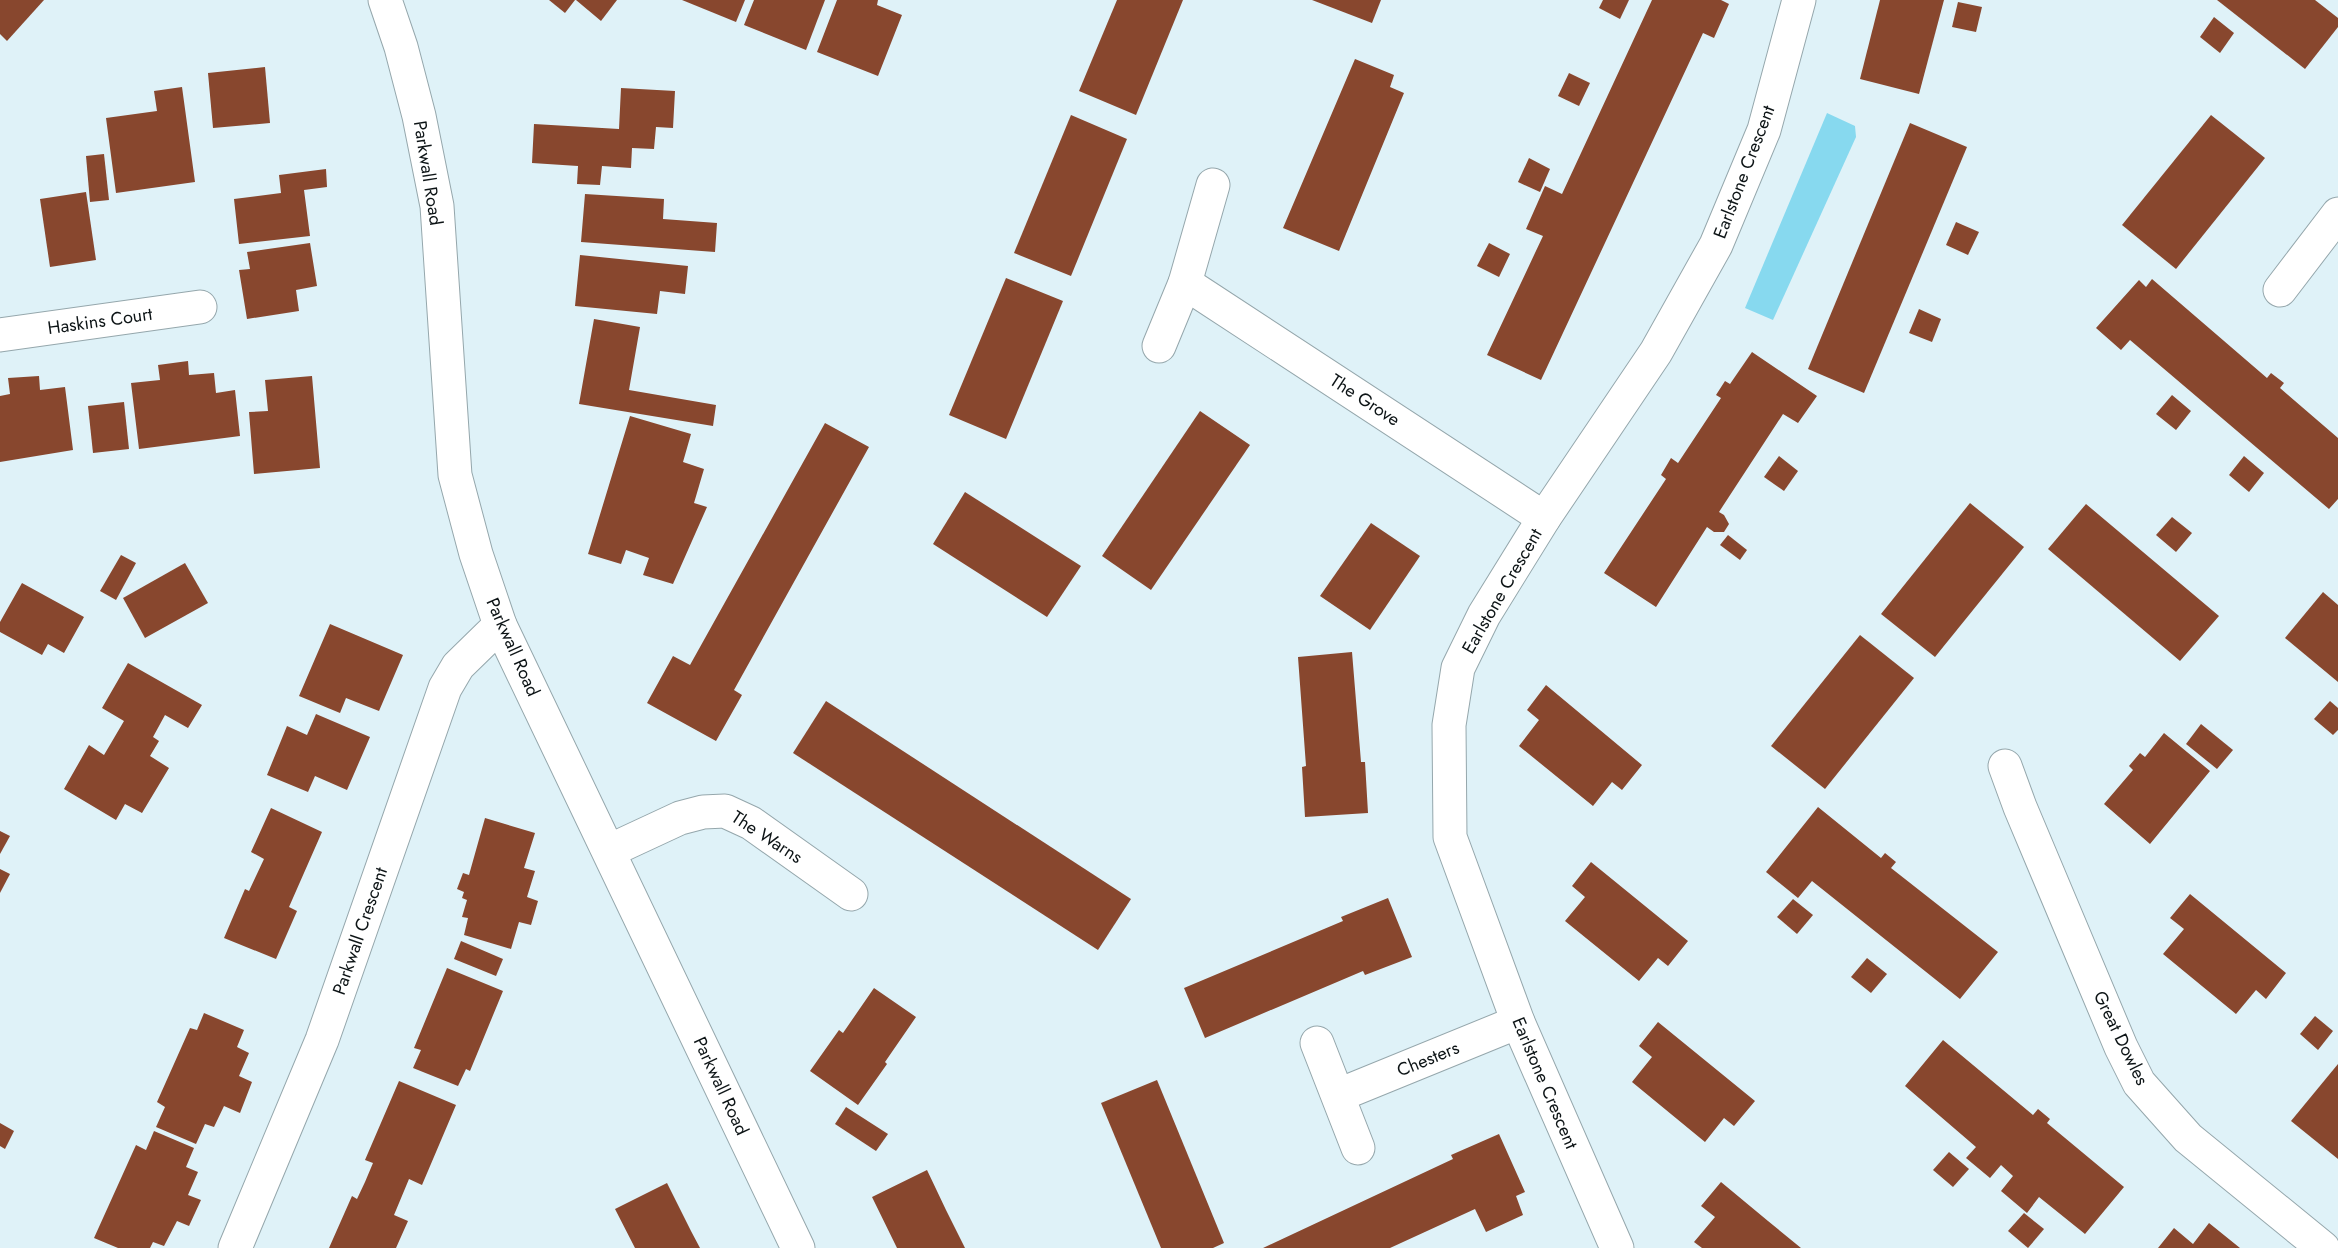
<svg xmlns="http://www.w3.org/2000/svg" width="2338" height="1248" font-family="Jost,sans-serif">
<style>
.green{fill:#87d9ef}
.building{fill:#88472e}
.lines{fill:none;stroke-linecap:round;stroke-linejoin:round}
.minor-casing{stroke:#95a7ac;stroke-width:35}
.minor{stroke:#fff;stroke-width:33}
.labels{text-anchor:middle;stroke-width:6;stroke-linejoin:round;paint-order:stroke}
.street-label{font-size:18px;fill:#0d1416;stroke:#fff}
</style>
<rect width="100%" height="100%" fill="#dff2f8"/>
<path class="green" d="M1827,113l28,13 1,11 -83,183 -28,-12z"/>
<g class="building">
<path d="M0,0h44l-37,41 -7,-7z"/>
<path d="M549,0h26l-10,13z"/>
<path d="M576,0h41l-16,21z"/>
<path d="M682,0h63l-9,22z"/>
<path d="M754,0h71l-19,50 -62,-25z"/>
<path d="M837,0h41l-1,5 25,10 -24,61 -61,-24z"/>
<path d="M1117,0h66l-47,115 -57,-24z"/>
<path d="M1312,0h69l-9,23z"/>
<path d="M1603,0h26l-9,19 -21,-11z"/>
<path d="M1652,0h69l8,4 -15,34 -11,-5 -162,347 -54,-25 56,-119 -17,-7 19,-43 17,8z"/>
<path d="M1880,0h64l-25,94 -59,-15z"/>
<path d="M2217,0h98l23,18v9l-33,42z"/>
<path d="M1958,2l24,5 -6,25 -24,-5z"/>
<path d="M2214,17l20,16 -14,20 -20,-16z"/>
<path d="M1355,59l39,16 -4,12 14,6 -65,158 -56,-23z"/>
<path d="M265,67l5,56 -57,5 -5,-55z"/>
<path d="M1569,73l21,10 -11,23 -21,-10z"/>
<path d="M182,87l13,95 -79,11 -10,-75 51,-7 -3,-20z"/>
<path d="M621,88l54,3 -2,37 -17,-1 -2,22 -22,-1 -1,20 -29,-2 -2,19 -23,-1 1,-18 -46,-3 2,-39 85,5z"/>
<path d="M1071,115l56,24 -56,137 -57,-23z"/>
<path d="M2211,115l54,43 -89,111 -54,-44z"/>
<path d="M1910,123l57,24 -103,246 -56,-24z"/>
<path d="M104,154l5,46 -19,2 -4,-46z"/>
<path d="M1529,158l21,11 -10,23 -22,-10z"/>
<path d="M326,169l1,18 -23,3 6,46 -71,8 -5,-45 47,-6 -2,-18z"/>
<path d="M86,192l10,68 -46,7 -10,-68z"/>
<path d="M585,194l79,5 -1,20 54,4 -2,29 -134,-10z"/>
<path d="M1956,222l23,10 -11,23 -22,-10z"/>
<path d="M310,243l7,43 -21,4 3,21 -52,8 -8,-49 11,-1 -3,-17z"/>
<path d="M1489,243l21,11 -11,23 -22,-11z"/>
<path d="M580,255l108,11 -3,28 -25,-3 -3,23 -82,-8z"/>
<path d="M1006,278l57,23 -57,138 -57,-24z"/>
<path d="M2152,279l115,99 4,-5 13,10 -4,5 58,50v61l-9,10 -199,-169 -9,10 -25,-22 43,-48 7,7z"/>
<path d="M1919,309l22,10 -9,23 -23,-9z"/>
<path d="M594,319l46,8 -11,63 87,15 -3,21 -134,-22z"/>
<path d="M1752,352l65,44 -19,27 -15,-9 -64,98 5,3 5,9 -5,8h-10l-7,-5 -51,80 -52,-34 62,-94 -5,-4 10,-17 7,5 43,-65 -5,-3 9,-14 5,3z"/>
<path d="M188,361l1,14 25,-2 2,20 19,-3 5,46 -101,13 -8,-66 29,-3 -2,-15z"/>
<path d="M39,376l1,14 25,-3 8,63 -73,12v-66l10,-2 -2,-16z"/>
<path d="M312,376l8,92 -66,6 -5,-62 19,-1 -3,-31z"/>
<path d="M2172,395l19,16 -15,19 -20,-16z"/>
<path d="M124,402l5,47 -36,4 -5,-47z"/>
<path d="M1200,411l50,34 -99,145 -49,-34z"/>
<path d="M630,416l61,18 -8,28 21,7 -10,34 13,4 -34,77 -30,-9 6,-17 -23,-8 -5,14 -33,-10z"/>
<path d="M825,423l44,24 -135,243 8,5 -26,46 -69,-38 26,-47 17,9z"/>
<path d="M1779,456l19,15 -14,20 -20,-14z"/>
<path d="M2244,456l20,17 -15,19 -20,-17z"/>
<path d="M965,492l116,74 -34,51 -114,-73z"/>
<path d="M1970,503l54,44 -89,110 -54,-43z"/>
<path d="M2086,504l133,112 -39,45 -132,-112z"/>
<path d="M2172,517l20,16 -16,19 -20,-17z"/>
<path d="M1371,523l49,33 -50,74 -50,-34z"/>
<path d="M1728,535l19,15 -7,10 -20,-15z"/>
<path d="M121,555l15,8 -20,37 -16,-9z"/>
<path d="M185,563l23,40 -63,35 -22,-40z"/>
<path d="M22,583l62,34 -20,36 -16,-9 -6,11 -42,-23v-10z"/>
<path d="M2323,592l15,13v77l-53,-44z"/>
<path d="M330,624l73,31 -24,56 -33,-13 -6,15 -41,-17z"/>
<path d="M1860,635l54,43 -89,111 -54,-43z"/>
<path d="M1352,652l9,110h4l3,51 -63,4 -3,-50 4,-1 -8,-109z"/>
<path d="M128,663l74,42 -14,23 -23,-13 -12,22 6,4 -9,15 19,12 -27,45 -17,-9 -9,16 -52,-31 25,-44 15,10 20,-34 -22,-13z"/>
<path d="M1546,685l96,80 -20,25 -10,-8 -19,24 -74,-60 20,-26 -12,-10z"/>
<path d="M826,701l305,198 -33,51 -305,-197z"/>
<path d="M2330,701l8,7v22l-5,5 -19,-16z"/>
<path d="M316,714l54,23 -23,53 -32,-14 -7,16 -41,-17 20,-49 20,9z"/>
<path d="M2201,724l32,26 -16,19 -31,-25z"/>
<path d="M2164,733l46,38 -60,73 -46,-40 29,-34 -4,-4 11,-13 5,4z"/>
<path d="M1818,807l63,51 4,-5 11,9 -5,6 107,84 -38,47 -148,-118 -14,17 -32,-26z"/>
<path d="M271,808l51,24 -33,75 8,4 -21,48 -52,-21 21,-49 4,2 15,-32 -13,-7z"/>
<path d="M485,818l50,15 -11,35 11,3 -8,26 11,4 -7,24 -12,-3 -8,27 -47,-14 4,-17 -6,-1 5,-17 -5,-2 2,-6 -7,-3 6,-16 6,2z"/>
<path d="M0,831l10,5 -10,18z"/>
<path d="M1591,862l97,79 -20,25 -10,-8 -19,23 -74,-60 20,-24 -13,-11z"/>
<path d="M0,869l10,5 -10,19z"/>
<path d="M2190,894l96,79 -20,26 -10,-9 -20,24 -73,-60 21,-25 -14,-11z"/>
<path d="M1388,898l24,59 -47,18 -2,-4 -158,67 -21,-50 159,-67 -2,-4z"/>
<path d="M1793,899l20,16 -16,19 -20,-17z"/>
<path d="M461,941l42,18 -7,17 -42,-17z"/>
<path d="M1867,958l20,16 -16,19 -20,-16z"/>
<path d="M447,968l56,23 -33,80 -4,-2 -8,17 -45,-18 8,-18 -7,-2z"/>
<path d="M874,988l42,29 -31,45 2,2 -29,41 -48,-34 29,-41 4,3z"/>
<path d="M204,1013l40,17 -7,17 12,6 -10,23 13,6 -12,31 -16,-7 -10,21 -9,-3 -9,20 -40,-17 9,-20 -8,-5 33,-74 7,2z"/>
<path d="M2315,1016l18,15 -15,19 -18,-16z"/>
<path d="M1658,1022l97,79 -21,25 -10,-8 -19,24 -73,-60 20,-25 -13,-11z"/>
<path d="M1943,1040l90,75 5,-6 12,10 -3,4 77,64 -39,47 -46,-37 -12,16 -26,-22 12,-15 -12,-11 -11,13 -24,-20 10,-11 -71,-61z"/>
<path d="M2338,1064v95l-47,-38z"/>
<path d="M1157,1080l67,163 -11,5h-52l-60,-145z"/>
<path d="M399,1081l57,24 -34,80 -13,-6 -15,36 14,6 -12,27h-67l23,-52 5,3 8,-17 8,-19 -8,-3z"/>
<path d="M846,1107l42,27 -12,17 -41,-27z"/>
<path d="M0,1123l14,8 -9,18 -5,-3z"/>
<path d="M154,1131l40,17 -8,19 12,5 -10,23 13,5 -12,26 -12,-5 -13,25 -11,-4 -3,6h-32l-24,-10 42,-93 10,5z"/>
<path d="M1499,1134l26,58 -9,4 7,19 -37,17 -11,-23 -85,39h-127l190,-89 -2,-4z"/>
<path d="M1949,1152l20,17 -16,18 -20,-17z"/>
<path d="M927,1170l19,40 19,38h-68l-25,-51z"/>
<path d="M1721,1182l47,39 33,27h-99l-8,-6 21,-25 -14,-11z"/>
<path d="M667,1183l24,48 9,17h-65l-20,-39z"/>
<path d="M2024,1213l20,16 -16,19 -20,-17z"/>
<path d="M2209,1223l31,25h-82l16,-20 19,16z"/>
</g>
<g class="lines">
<g class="minor-casing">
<g id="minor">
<path d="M385,0l16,47 18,69 18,90 18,269 21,79 24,71 298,623"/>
<path d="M1185,283l359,235"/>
<path d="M2280,290l58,-76"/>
<path d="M0,335l200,-28"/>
<path d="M1159,346l26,-63 28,-98"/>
<path d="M2005,766l15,41 101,240 18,36 49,55 135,110"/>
<path d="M609,851l71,-33 23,-6 22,-1 26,12 100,71"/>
<path d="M1317,1043l41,105"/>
<path d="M1339,1095l179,-73"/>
<path d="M235,1248l87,-208 123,-352 13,-22 42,-41"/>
<path d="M1617,1248l-99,-226 -68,-185 -1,-112 9,-57 26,-53 60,-97 112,-166 60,-107 48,-115 35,-130"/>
</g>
</g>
<use href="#minor" class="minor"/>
</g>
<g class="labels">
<g class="street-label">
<text transform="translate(1744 172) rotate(-69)" y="6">Earlstone Crescent</text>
<text transform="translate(428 173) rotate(81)" y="6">Parkwall Road</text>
<text transform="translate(100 321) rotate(-8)" y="6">Haskins Court</text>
<text transform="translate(1365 400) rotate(33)" y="6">The Grove</text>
<text transform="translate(1502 591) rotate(-60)" y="6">Earlstone Crescent</text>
<text transform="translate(513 647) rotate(66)" y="6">Parkwall Road</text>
<text transform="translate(767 837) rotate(33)" y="6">The Warns</text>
<text transform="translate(360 931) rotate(-71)" y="6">Parkwall Crescent</text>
<text transform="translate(2121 1038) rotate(64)" y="6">Great Dowles</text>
<text transform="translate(1428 1059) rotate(-22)" y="6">Chesters</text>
<text transform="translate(1545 1083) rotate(67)" y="6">Earlstone Crescent</text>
<text transform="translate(721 1086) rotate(65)" y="6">Parkwall Road</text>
</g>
</g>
</svg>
